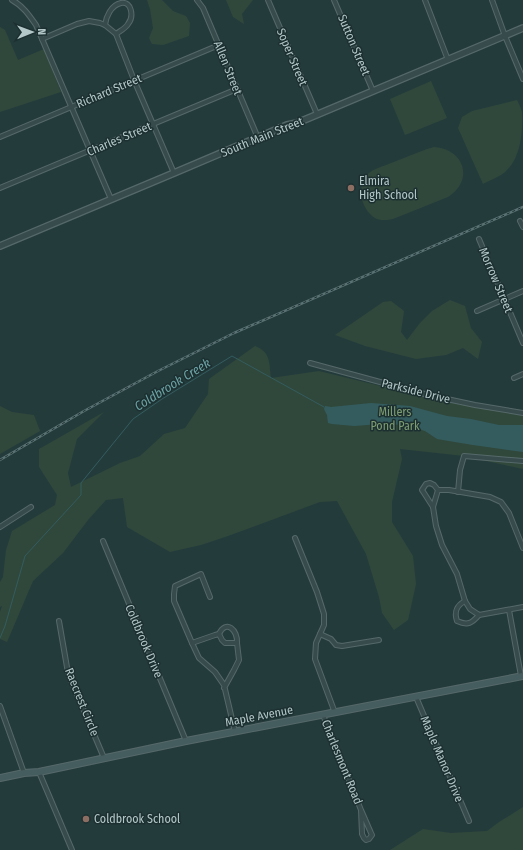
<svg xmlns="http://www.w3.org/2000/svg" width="523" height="850" font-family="'Fira Sans Condensed',sans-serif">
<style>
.green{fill:#30483b}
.water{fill:#345c5f}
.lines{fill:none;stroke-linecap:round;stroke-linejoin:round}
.stream{stroke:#345c5f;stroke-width:1}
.minor-casing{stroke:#56696a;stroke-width:6}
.tertiary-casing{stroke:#56696a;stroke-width:8}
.secondary-casing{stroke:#56696a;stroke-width:8}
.minor{stroke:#384b4c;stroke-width:4}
.tertiary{stroke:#384b4c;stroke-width:5.5}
.secondary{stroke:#465d5f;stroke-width:6}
.rail-casing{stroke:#5a7273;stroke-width:2.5}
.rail{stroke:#1d3031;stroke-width:1;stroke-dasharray:3;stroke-linecap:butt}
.education-dot{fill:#8d6e63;stroke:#1d3031;stroke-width:1.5}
.labels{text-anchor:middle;stroke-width:3;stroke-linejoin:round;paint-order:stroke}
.street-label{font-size:12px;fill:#b3c6c8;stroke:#1d3031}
.poi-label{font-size:12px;fill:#b3c6c8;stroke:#1d3031;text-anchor:start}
.park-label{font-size:12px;fill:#7f9d72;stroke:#1d3031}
.water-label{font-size:13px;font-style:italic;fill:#6da3a6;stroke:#1d3031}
</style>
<rect width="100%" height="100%" fill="#243b3c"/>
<g class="green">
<path d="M147,0h15l11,11 13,5 4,7 -1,13 -26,9 -11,-1 -3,-6 4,-10 -3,-19z"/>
<path d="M226,0h27l-11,14 2,10 -11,-7z"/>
<path d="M0,27l5,3 13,30 26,-11 17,43 -61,20z"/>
<path d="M431,81l16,37 -42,17 -15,-36z"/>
<path d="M517,100c2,4 4,8 5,12 1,19 -1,44 -15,58 -5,6 -17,10 -24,14l-25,-56 4,-11 10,-6z"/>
<path d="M434,147c31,2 40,34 14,50l-55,22c-5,1 -13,2 -18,-1 -15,-10 -19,-33 -6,-45 5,-4 12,-6 17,-8 14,-5 27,-11 41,-16z"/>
<path d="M450,300l15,6 6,22 11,14 -4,17 -15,-11 -17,7 -30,4 -51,-13 -30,-11 48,-33 8,-1 13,10 -3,21 6,8 13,-17 12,-12z"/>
<path d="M255,346c16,6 14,17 16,32l48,-7 74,18 80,18 50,8v54l-59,-13 -64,-7 2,10 -10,43v20l21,34 3,28 -8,36 -14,10 -12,-17 -3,-16 -13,-43 -29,-53 -17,1 -92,34 -27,9 -31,7 -43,-25 -4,-29 -17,2 -18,20 -25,33 -30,28 -26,61 -7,-3v-27l2,-6 -2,1v-25l3,-5 3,-27 6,-19 43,-26 2,-10 -18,-28v-18l65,-37 -27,27 -9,34 3,14 49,-24 20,-7 24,-22 21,-6 23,-34 1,-15z"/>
<path d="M0,406l12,6 22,3 6,16 -40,23z"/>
<path d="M523,807v43h-133l33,-21 28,4 36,-2 12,-9z"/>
</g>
<path class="water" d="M371,403l39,3 37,10 24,3 28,6h24v27l-50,-7 -36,-6 -12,-8 -18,-6 -27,-1 -26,2 -22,-2 -4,-1 -1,-8 -3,-6 1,-3 6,1z"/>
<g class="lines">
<path class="stream" d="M0,638l5,-12 20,-70 56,-61v-12l52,-64 29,-20 70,-43 92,51"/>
<g class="minor-casing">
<g id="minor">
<path d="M12,0c11,6 17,15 24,25l75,174"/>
<path d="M197,0l6,8 55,130"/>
<path d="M268,0l49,114"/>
<path d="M334,0l39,91"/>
<path d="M425,0l23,60"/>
<path d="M492,0l13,36 18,43"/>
<path d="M105,25c1,-8 6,-20 16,-22 11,-2 13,14 7,21 -2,4 -8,7 -12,10"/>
<path d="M42,39l35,-15 12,-3 11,2 5,2 11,9 18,46 40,93"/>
<path d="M0,137l219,-92"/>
<path d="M0,188l237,-99"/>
<path d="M520,221l3,6"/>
<path d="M479,239l44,104"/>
<path d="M477,311l46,-20"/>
<path d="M310,363l118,32 47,10 48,8"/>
<path d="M514,378l9,-4"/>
<path d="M458,492l2,-22 4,-14 59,5"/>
<path d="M433,507l-9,-14 -2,-3 4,-6 4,-1 4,2 4,5"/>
<path d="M0,527l31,-20"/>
<path d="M295,538l22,54 7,22v11l-8,18 -1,16 20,54"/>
<path d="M103,541l83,200"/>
<path d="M523,548l-14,-35 -8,-11 -11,-5 -41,-7h-11l-5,17 3,19 6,19 15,29 8,27 5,8 9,6 44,-8"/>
<path d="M465,601c-9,5 -11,11 -8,20 11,5 15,2 22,-6"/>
<path d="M509,610l12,66"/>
<path d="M59,621l9,52 36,85"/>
<path d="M219,634c7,-15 19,-4 18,9"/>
<path d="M320,634l11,5 5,6 6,1 37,-6"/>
<path d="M192,643l-18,-42v-7l1,-8 26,-12 9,23"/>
<path d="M224,688l10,-18 5,-10 -2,-17h-12l-3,-3 -3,-6 -4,1 -23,8 7,15 16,14 9,13 11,47"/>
<path d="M416,697l53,124"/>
<path d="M0,706l24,67"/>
<path d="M323,715l38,95 1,24 2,4 2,2 3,-1 3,-4 -1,-2 -10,-23"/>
<path d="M39,772l33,78"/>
</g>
</g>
<g class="tertiary-casing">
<path id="tertiary" d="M0,246l174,-73 113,-48 10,-2 226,-95"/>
</g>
<g class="secondary-casing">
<path id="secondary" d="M0,778l24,-5 15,-1 147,-31 337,-65"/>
</g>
<use href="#minor" class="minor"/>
<use href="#tertiary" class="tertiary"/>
<use href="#secondary" class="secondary"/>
<g class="rail-casing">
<path id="rail" d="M0,460l84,-49 74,-40 76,-38 289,-126"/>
</g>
<use href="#rail" class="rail"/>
</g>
<g class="education-dot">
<circle cx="351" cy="188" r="4"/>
<circle cx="86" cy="819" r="4"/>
</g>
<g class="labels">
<g class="street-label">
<text transform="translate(354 45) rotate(67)" y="4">Sutton Street</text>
<text transform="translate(292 57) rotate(67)" y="4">Soper Street</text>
<text transform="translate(228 68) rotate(68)" y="4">Allen Street</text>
<text transform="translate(109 91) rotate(-23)" y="4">Richard Street</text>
<text transform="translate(262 137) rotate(-22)" y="4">South Main Street</text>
<text transform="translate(119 139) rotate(-23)" y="4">Charles Street</text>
<text transform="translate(496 280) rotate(67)" y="4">Morrow Street</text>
<text transform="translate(416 391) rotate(14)" y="4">Parkside Drive</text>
<text transform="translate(144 641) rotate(67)" y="4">Coldbrook Drive</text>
<text transform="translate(82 702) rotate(68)" y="4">Raecrest Circle</text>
<text transform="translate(259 716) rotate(-11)" y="4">Maple Avenue</text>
<text transform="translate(442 759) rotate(67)" y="4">Maple Manor Drive</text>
<text transform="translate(342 762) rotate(68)" y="4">Charlesmont Road</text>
</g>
<g class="poi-label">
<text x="359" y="185">Elmira<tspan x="359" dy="14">High School</tspan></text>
<text x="94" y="823">Coldbrook School</text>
</g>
<g class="park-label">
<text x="395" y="416">Millers<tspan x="395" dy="14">Pond Park</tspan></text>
</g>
<g class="water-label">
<text transform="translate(172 384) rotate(-32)" y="5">Coldbrook Creek</text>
</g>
</g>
<g transform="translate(32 32) rotate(89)" stroke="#1d3031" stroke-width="3" paint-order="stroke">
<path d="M0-3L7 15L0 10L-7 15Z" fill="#b3c6c8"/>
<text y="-6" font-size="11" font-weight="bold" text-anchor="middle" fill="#b3c6c8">N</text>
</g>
</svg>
